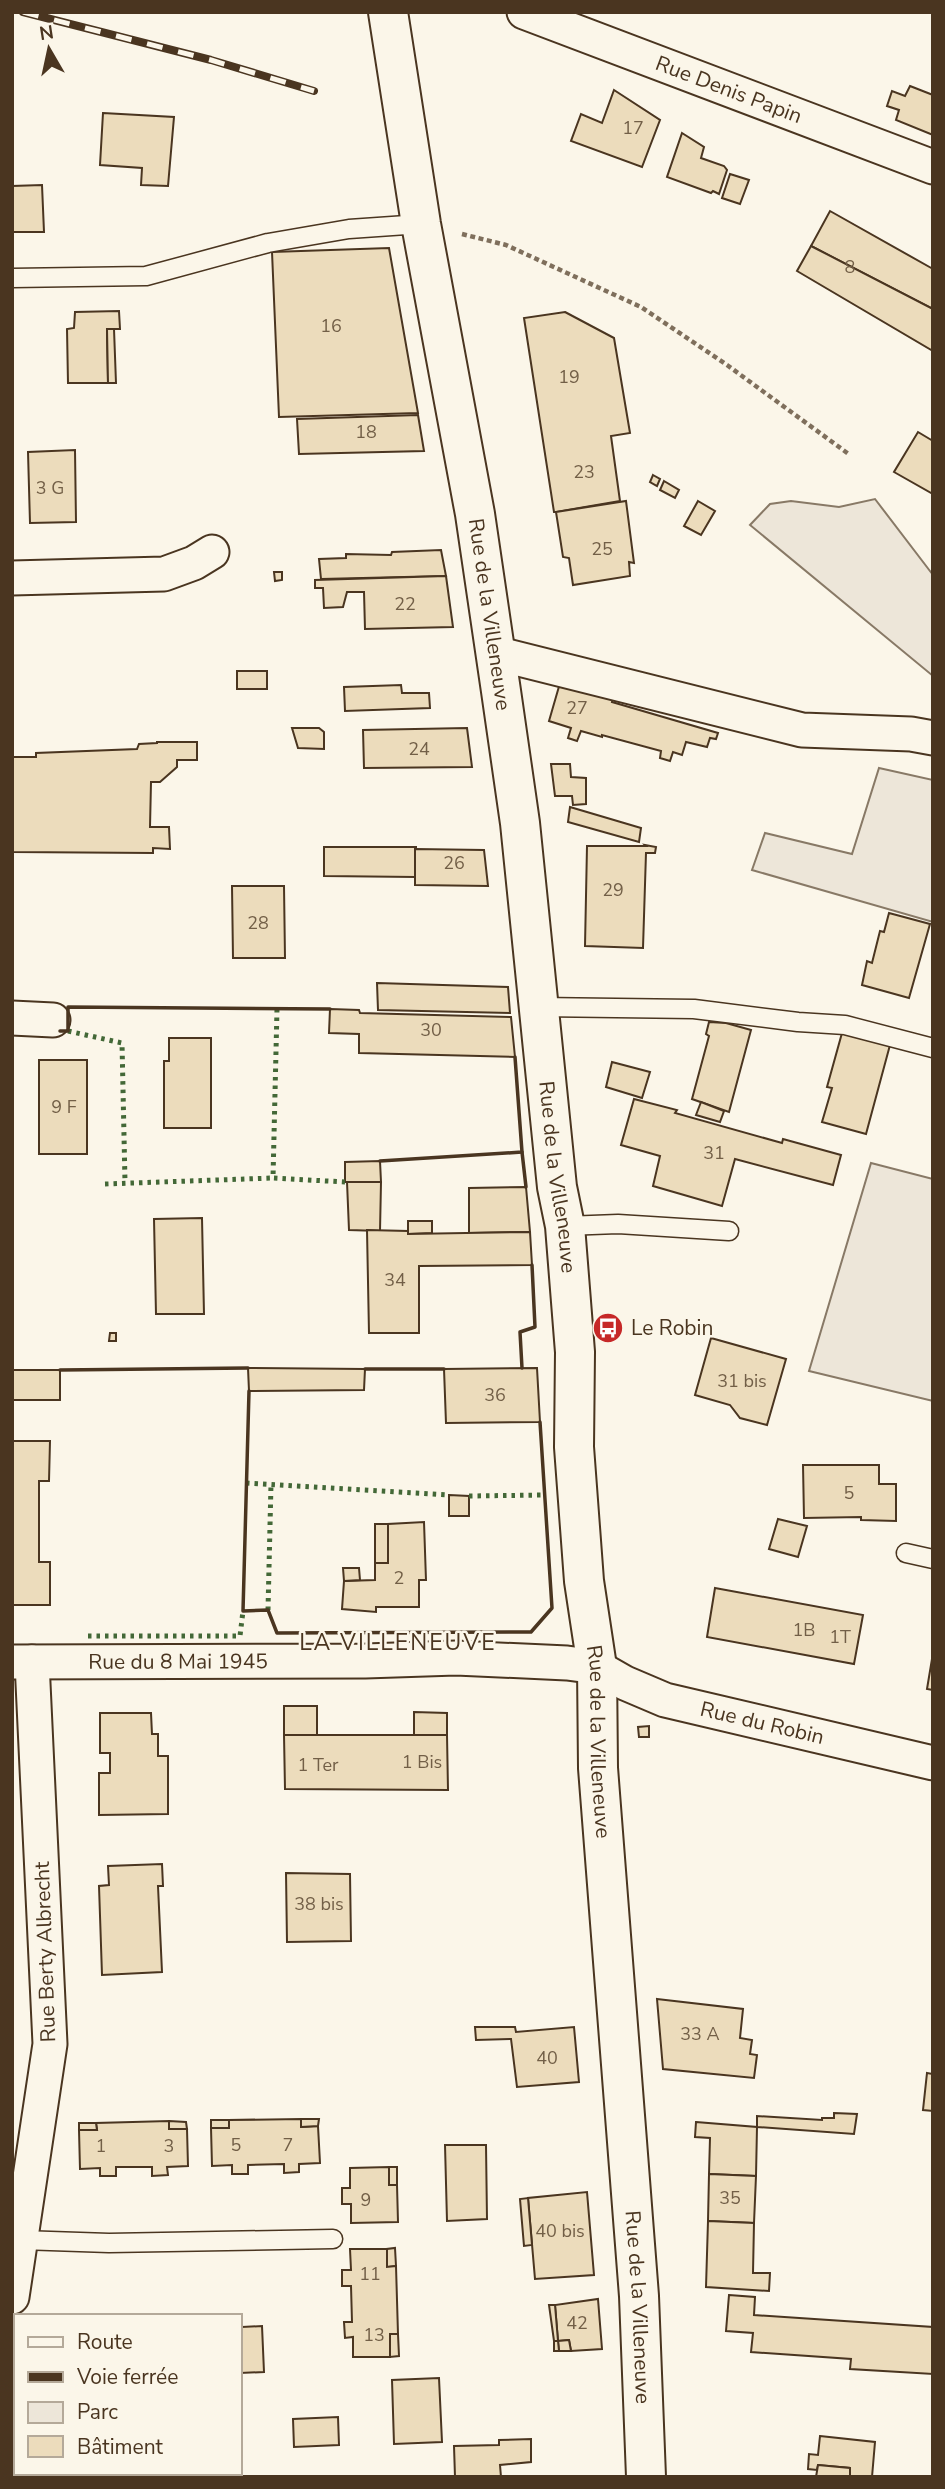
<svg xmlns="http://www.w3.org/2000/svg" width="945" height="2489" font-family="'Nunito Sans',sans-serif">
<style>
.green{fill:#ede6d9;stroke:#887966;stroke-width:2}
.building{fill:#ecdcbc;stroke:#4a3520;stroke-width:2}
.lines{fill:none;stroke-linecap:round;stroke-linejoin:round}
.lane-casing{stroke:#4a3520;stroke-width:21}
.street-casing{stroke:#4a3520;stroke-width:37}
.secondary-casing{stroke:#4a3520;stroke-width:42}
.path{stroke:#7f6f5c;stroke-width:4.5;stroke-dasharray:5 3.5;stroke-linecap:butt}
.lane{stroke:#fbf6e9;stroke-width:18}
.street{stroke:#fbf6e9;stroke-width:33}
.secondary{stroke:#fbf6e9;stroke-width:38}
.rail-casing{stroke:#4a3520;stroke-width:8}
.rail{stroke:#fbf6e9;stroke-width:5;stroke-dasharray:16;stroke-linecap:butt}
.hedge{stroke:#436837;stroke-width:5;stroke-dasharray:3.5 5;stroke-linecap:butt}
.wall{stroke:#4a3520;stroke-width:3.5}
.labels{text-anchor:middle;stroke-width:5;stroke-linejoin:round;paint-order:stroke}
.number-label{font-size:18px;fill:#725f47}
.street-label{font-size:21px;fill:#4a3520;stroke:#fbf6e9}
.poi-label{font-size:21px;fill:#4a3520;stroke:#fbf6e9;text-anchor:start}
.neighbourhood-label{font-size:23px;letter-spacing:2px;fill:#4a3520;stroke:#fbf6e9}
</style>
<rect width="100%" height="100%" fill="#fbf6e9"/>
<g class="green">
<path d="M875,499l58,76v101l-183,-151 20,-21 21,-3 48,6z"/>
<path d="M879,768l54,12v142l-181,-52 13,-37 87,21z"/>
<path d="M871,1163l62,16v222l-124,-30z"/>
</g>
<g class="building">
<path d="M910,86l23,9v40l-37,-15 3,-10 -12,-4 5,-15 13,5z"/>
<path d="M614,90l46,30 -18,47 -71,-26 10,-27 21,9z"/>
<path d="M103,113l71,4 -6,69 -27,-1 1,-17 -42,-3z"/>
<path d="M682,133l22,14 -3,11 23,8 3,4 -8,24 -6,-3 -2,2 -44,-16z"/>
<path d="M730,174l19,6 -9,24 -18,-6z"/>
<path d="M42,185l2,47h-32v-46z"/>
<path d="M830,211l103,58v40l-122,-63z"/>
<path d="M811,246l122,63v42l-136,-80z"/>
<path d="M389,248l29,165 -139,4 -7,-165z"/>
<path d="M119,311l1,18h-13l1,54h-40l-1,-54 7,-1 1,-16z"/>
<path d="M565,312l49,26 16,95 -19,3 9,65 -64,11h-2l-30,-194z"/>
<path d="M107,329h7l2,54h-8z"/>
<path d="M418,415l6,36 -125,3 -2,-35z"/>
<path d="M918,432l15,9v53l-39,-22z"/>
<path d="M75,450l1,72 -46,1 -2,-71z"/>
<path d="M653,475l7,4 -3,7 -7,-4z"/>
<path d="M664,481l15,9 -4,8 -15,-8z"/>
<path d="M626,501l8,62 -5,-1 1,14 -57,9 -4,-27 -6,-1 -7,-45z"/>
<path d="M698,501l17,10 -14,24 -17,-9z"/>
<path d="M441,550l5,26 -125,3 -2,-20 27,-1v-4l45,1 1,-3z"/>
<path d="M274,572h8v8l-7,1z"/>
<path d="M446,576l7,51 -88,2 -1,-37h-17l-4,15 -19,1 -1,-20h-8v-8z"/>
<rect x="237" y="671" width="30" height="18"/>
<path d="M560,683l53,15 -1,4 106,31 -2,6 -6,-1 -3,9 -21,-5 -4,13 -9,-3 -3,9 -10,-3 1,-7 -59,-16v2l-21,-6 -4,10 -9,-3 3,-10 -22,-7z"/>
<path d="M401,685l1,8h27l1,15 -85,3 -1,-24z"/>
<path d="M292,728h27l5,4v17l-26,-1z"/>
<path d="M467,728l5,39 -108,1 -1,-38z"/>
<path d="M157,742h40v18h-20v7l-17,15h-9l-1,45h19l1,22 -17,-1v5l-141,-1v-95h24v-4l101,-4 2,-5 18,-1z"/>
<path d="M551,764h19l1,13 15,1v26l-13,1 -1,-9h-17z"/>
<path d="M570,807l71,21 -2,14 -71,-20z"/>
<path d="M645,845l11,2 -1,6h-9l-3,95 -58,-2 2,-100h59z"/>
<path d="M324,847h92l-1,30 -91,-1z"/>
<path d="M415,849l69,1 4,36 -73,-1z"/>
<path d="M232,886h52l1,72h-52z"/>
<path d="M889,913l41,11 -21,74 -47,-13 5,-24 5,2 8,-32 4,1z"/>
<path d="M377,983l131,4 2,26 -132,-3z"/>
<path d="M330,1009l29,1 1,3 151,4 4,40 -156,-4v-19l-30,-1z"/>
<path d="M709,1022l17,1 25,7 -22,82 -37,-13 17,-63 -3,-2z"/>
<path d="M842,1033l48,12 -24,89 -44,-12 10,-34 -5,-1z"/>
<path d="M169,1038h42v90h-47v-67h5z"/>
<rect x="39" y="1060" width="48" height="94"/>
<path d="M612,1062l38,10 -8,26 -36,-11z"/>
<path d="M634,1099l43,11 -2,3 107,30 1,-4 58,16 -8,30 -98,-26 -13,47 -69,-20 7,-30 -39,-11z"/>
<path d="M701,1102l23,9 -4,11 -24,-7z"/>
<path d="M380,1161l1,21h-36v-20z"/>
<path d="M347,1182h34l-1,49 -31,-1z"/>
<path d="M526,1187l4,45 -61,1v-45z"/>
<path d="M202,1218l2,96h-48l-2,-95z"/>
<path d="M408,1221h24v12l-24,1z"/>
<path d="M367,1230l41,1v3l122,-2 2,33 -113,1v67h-50z"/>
<path d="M110,1333h6v8h-7z"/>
<path d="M711,1338l75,21 -19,66 -27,-7 -10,-13 -35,-10z"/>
<path d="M248,1368l117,1 -1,21 -115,1z"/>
<path d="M537,1368l3,54 -94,1 -2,-54z"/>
<rect x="12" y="1370" width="48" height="30"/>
<path d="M12,1441h38l-1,40h-10v81h11v43h-38z"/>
<path d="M803,1465h76v19h17v37l-35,-1v-3l-57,1z"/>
<path d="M449,1495l20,1v20h-20z"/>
<path d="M778,1519l29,7 -9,31 -29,-8z"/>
<path d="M424,1522l2,58h-7v27h-43v5l-34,-3 2,-28 31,-1v-17h13v-39z"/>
<rect x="375" y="1524" width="13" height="39"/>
<path d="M343,1568h16l1,12 -16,1z"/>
<path d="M715,1588l148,27 -9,49 -147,-27z"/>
<path d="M933,1653v37l-6,-1z"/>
<rect x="284" y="1706" width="33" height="29"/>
<path d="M414,1712l33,1v22h-33z"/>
<path d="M100,1713h51l1,21h6v22h10v58l-69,1v-42h11v-20h-10z"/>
<path d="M649,1726v11h-10l-1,-10z"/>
<path d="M284,1735h163l1,55 -163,-1z"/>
<path d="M162,1864l1,22h-5l4,86 -60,3 -3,-89 10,-1 -1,-19z"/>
<path d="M286,1873l64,1 1,67 -64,1z"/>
<path d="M657,1999l86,10 -3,29 12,2 -2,14 7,1 -3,23 -91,-9z"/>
<path d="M475,2027h40l1,5 58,-5 5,55 -62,5 -6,-48 -35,1z"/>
<path d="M927,2073l6,1v37l-10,-1z"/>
<path d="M834,2113l23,1 -3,20 -97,-7v-11l65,4v-2h12z"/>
<path d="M301,2119v8l17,-1 2,37 -21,1v8l-15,1v-9l-36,1v9h-16v-9l-20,1 -1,-38h18v-8z"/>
<path d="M301,2119h18l-1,7 -17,1z"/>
<rect x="211" y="2120" width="18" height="8"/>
<path d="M169,2121v8h18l1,37 -21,1 1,8 -16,1v-9h-36v9h-16v-8l-20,1 -1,-39h18l-1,-7z"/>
<path d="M169,2121l17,1 1,7h-18z"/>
<path d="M696,2122l61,5 -1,49 -47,-2 1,-36 -15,-1z"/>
<path d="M79,2123h17l1,7h-18z"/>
<path d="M445,2145h41l1,74 -40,2z"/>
<path d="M389,2167v18h8l1,37 -47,1v-19h-9v-16h8v-20z"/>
<rect x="389" y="2167" width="8" height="18"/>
<path d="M709,2174l47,2 -2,47 -46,-2z"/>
<path d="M587,2192l7,83 -59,4 -7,-81z"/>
<path d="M528,2198l4,47 -8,1 -4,-47z"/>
<path d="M708,2221l46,2 -1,50h17l-1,18 -63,-4z"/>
<path d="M395,2248l1,18 -9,1v-18z"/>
<path d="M350,2249h37v18l9,-1 2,68h-8v23h-37v-20l-8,1 -1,-16h8l-1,-36h-9v-16h9z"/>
<path d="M729,2295l26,2 -1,18 179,12v47l-83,-5 1,-10 -100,-7 2,-19 -27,-2z"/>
<path d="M598,2299l4,50 -31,2 -2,-11 -11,1 -3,-36z"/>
<path d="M549,2305h6l3,36h-4z"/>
<path d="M240,2319l2,8 20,-1 2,46 -24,1z"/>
<path d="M390,2334h8l1,22 -9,1z"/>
<path d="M569,2340l2,11h-12l-1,-10z"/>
<path d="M554,2341h4l1,10h-5z"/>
<path d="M439,2378l3,64 -48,2 -2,-64z"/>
<path d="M338,2417l1,28 -45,2 -1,-28z"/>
<path d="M820,2436l55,6 -3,35h-22v-9l-32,-3 -1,5 -9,-1 1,-15 9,1z"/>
<path d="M531,2439v23l-31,3 1,12h-46l-1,-31 45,-1v-5z"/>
<path d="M818,2465l32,3v9h-34z"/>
</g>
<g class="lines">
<g class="lane-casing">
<g id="lane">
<path d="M12,278l134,-2 122,-33 81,-14 72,-5"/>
<path d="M538,1007l156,2 104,13 47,3 88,23"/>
<path d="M565,1226l53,-2 111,7"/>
<path d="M906,1553l27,6"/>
<path d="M21,2240l88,3 224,-4"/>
</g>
</g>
<g class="street-casing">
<g id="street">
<path id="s1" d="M524,12l409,155"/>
<path d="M12,578l152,-4 30,-11 18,-11"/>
<path d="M495,653l307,77 109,4 22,4"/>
<path d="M12,1018l41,2"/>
<path id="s2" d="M12,1662l353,-1 91,-3 111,5 30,4 28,16 40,17 268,63"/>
<path d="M12,2297l38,-253 -18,-382"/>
</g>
</g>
<g class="secondary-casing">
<g id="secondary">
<path id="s3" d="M388,12l33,212 54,290 26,177 19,132 37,364 8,39 10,126 -1,95 10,134 13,86 1,101 41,528 7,181"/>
</g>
</g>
<g class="path">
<path d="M462,234l44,11 135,62 86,58 123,90"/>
<path d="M12,2407l4,7"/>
<path d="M47,2473l2,4"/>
</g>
<use href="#lane" class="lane"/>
<use href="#street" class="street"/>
<use href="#secondary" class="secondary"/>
<g class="rail-casing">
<path id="rail" d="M23,12l188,48 103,31"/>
</g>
<use href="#rail" class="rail"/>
<g class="hedge">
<path d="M277,1009l-4,169 72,4"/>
<path d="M68,1031l54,12 3,139"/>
<path d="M105,1184l168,-6"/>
<path d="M246,1483l203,12"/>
<path d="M469,1496l76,-1"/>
<path d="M268,1610l3,-126"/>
<path d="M88,1636h152l3,-25"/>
</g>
<g class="wall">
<path d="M60,1031h8v-24l262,2"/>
<path d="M522,1152l4,35"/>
<path d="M380,1161l142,-9 -7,-95"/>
<path d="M522,1368l-2,-36 15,-5 -3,-62"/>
<path d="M365,1369h79"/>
<path d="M60,1370l188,-2"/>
<path d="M249,1391l-6,220 25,-1 9,23 254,-1 21,-24 -12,-186"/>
</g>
</g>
<defs>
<g id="bus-disc" transform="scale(1.575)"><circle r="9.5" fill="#c62828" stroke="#fbf6e9"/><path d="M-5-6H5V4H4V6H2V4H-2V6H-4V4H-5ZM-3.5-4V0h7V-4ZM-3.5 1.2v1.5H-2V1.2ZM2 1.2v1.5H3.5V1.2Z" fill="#fff"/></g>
</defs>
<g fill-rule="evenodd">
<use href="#bus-disc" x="608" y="1328"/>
</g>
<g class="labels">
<g class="number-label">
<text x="633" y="134">17</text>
<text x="850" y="273">8</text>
<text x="331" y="332">16</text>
<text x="569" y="383">19</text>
<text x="366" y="438">18</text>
<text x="584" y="478">23</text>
<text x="50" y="494">3 G</text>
<text x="602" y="555">25</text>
<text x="405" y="610">22</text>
<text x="577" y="714">27</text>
<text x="419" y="755">24</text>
<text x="454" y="869">26</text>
<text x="613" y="896">29</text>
<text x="258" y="929">28</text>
<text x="431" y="1036">30</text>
<text x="64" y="1113">9 F</text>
<text x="714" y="1159">31</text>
<text x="395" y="1286">34</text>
<text x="742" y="1387">31 bis</text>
<text x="495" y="1401">36</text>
<text x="849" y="1499">5</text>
<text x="399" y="1584">2</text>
<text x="804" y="1636">1B</text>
<text x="840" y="1643">1T</text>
<text x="422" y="1768">1 Bis</text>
<text x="318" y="1771">1 Ter</text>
<text x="319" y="1910">38 bis</text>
<text x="700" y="2040">33 A</text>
<text x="547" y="2064">40</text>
<text x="236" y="2151">5</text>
<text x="288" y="2151">7</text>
<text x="101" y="2152">1</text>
<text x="169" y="2152">3</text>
<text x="730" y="2204">35</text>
<text x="366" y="2206">9</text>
<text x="560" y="2237">40 bis</text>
<text x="370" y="2280">11</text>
<text x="577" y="2329">42</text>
<text x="374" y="2341">13</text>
</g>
<g class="street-label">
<text dy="7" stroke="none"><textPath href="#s1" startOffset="219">Rue Denis Papin</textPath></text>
<text dy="7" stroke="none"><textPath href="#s3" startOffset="611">Rue de la Villeneuve</textPath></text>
<text dy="7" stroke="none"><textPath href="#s3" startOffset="1178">Rue de la Villeneuve</textPath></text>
<text dy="7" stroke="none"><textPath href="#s2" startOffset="166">Rue du 8 Mai 1945</textPath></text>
<text dy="7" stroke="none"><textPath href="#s2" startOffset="761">Rue du Robin</textPath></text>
<text dy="7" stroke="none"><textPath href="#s3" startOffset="1745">Rue de la Villeneuve</textPath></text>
<text transform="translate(45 1952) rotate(-92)" y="7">Rue Berty Albrecht</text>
<text dy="7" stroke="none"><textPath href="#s3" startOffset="2312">Rue de la Villeneuve</textPath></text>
</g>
<g class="poi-label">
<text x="631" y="1335">Le Robin</text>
</g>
<g class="neighbourhood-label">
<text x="398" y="1650">LA VILLENEUVE</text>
</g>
</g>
<rect width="945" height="2489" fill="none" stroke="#4a3520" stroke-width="28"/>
<rect x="14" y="2314" width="228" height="161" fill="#fbf6e9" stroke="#b4a999" stroke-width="2"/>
<rect x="28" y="2337" width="35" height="10" fill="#fbf6e9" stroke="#b4a999" stroke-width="2"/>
<text x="77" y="2349" font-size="21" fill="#4a3520">Route</text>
<rect x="28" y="2372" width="35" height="10" fill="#4a3520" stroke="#b4a999" stroke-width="2"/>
<text x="77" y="2384" font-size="21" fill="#4a3520">Voie ferrée</text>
<rect x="28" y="2402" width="35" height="21" fill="#ede6d9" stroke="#b4a999" stroke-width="2"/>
<text x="77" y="2419" font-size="21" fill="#4a3520">Parc</text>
<rect x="28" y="2436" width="35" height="21" fill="#ecdcbc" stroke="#b4a999" stroke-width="2"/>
<text x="77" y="2454" font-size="21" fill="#4a3520">Bâtiment</text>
<g transform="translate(49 49) rotate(351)" stroke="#fbf6e9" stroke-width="5" paint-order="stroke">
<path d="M0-5L12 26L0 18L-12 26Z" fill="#4a3520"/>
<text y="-10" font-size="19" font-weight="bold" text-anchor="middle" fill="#4a3520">N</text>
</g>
</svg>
